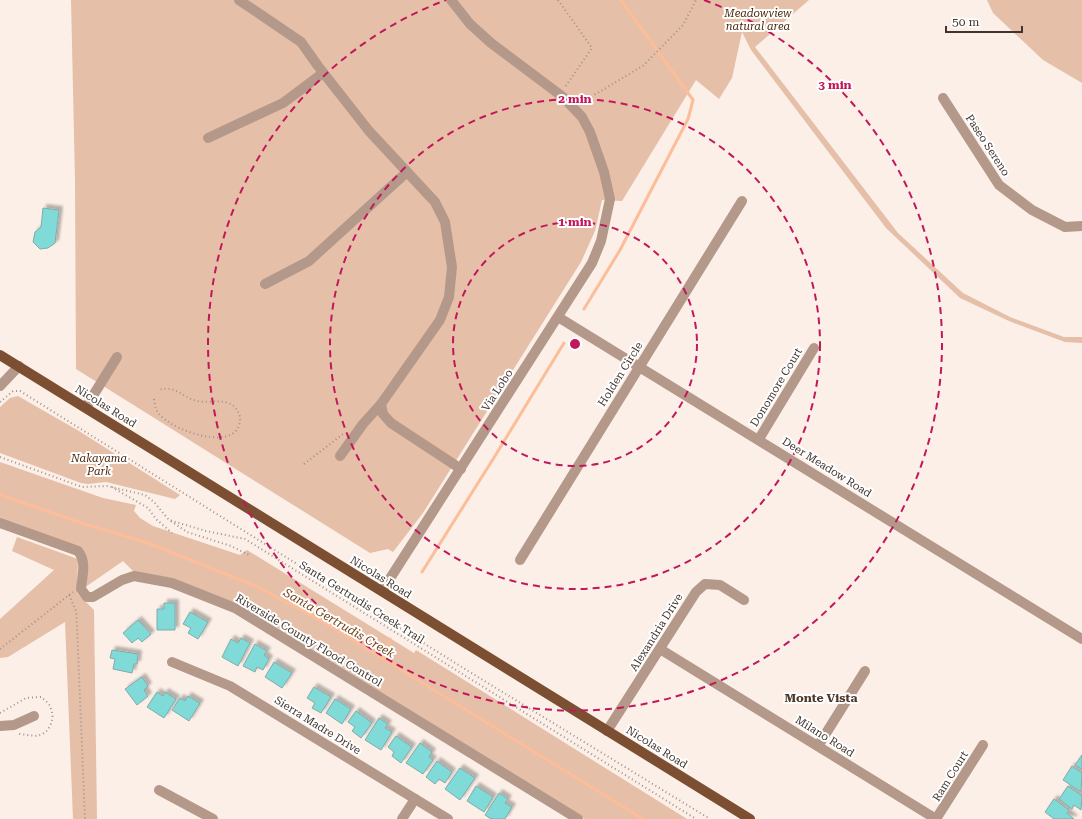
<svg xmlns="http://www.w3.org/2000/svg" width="1082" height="819" font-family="'Roboto Serif',serif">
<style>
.green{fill:#e6bfa8}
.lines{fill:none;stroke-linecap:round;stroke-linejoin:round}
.stream{stroke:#fcbd98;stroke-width:3}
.building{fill:#7fdad8;stroke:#83aaa8;filter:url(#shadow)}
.path{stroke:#9f938c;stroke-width:2;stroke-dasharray:1 3;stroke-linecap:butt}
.minor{stroke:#b49889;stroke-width:10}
.major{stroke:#7c4f32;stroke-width:10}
.ring{fill:none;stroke:#c2185b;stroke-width:2;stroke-dasharray:7 5}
.labels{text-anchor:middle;stroke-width:4;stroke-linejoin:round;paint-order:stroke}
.park-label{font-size:11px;font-style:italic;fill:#4c2509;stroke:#fff}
.street-label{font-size:11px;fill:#40342d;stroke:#fff}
.water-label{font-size:12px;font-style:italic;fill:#733b12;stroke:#fff}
.neighbourhood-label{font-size:12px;font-weight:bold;fill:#4f3728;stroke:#fff}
.centre{fill:#c2185b;stroke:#fff;stroke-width:2}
.ring-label{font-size:12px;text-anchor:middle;font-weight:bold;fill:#c2185b;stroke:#fff;stroke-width:4;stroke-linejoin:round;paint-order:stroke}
</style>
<defs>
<filter id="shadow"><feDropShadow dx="3.5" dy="-3.5" stdDeviation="1" flood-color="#0004"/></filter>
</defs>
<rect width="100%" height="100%" fill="#fbefe7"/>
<g class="green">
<path d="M71,0h738l-54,47 143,186 65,60 47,24 54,20h18v6l-17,-1 -56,-21 -49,-23 -74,-70 -135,-178 -9,-18 -10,46 -13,21 -23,-19 -74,121 -20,-1 -7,31 -14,31 -158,251 -30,39 -5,-3 -18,4 -294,-184 -1,-189z"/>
<path d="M987,0h95v83l-39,-23 -50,-47z"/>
<path d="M18,396l61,35 101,64 -5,4 -69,-17 -18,2 -7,-1 -81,-30v-46l10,-9z"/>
<path d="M0,462l103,36 33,7 -2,6 6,7 13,8 87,29 7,-5 167,103 2,-3 271,169h-102l-344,-214 -70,-27 -37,-6 -11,-11 -39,27v-33l-84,-34z"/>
<path d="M17,537l61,22 -1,34 17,17 3,209h-24l-8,-197 -57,35 -8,1v-39l54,-49 -42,-19z"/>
</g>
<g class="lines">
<g class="stream">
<path d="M584,309l36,-59 68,-131 5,-19 -72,-100"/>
<path d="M0,495l91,31 57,17 110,44 69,37 316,195"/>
<path d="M422,572l73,-116 69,-113"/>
<path d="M383,659l7,-20"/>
</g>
</g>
<g class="building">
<path d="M43,208l16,2 -4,33 -7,5 -8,1 -7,-7 2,-10 6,-5z"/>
<path d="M164,603h11v27h-18v-21h7z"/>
<path d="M190,612l18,10 -10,17 -10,-6 3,-5 -8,-4z"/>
<path d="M138,620l13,14 -9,8 -4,-4 -6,5 -9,-10z"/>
<path d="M241,638l9,5 -12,23 -16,-9 9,-18 7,4z"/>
<path d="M255,644l12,7 -3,4 5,4 -6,11 -6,-3 -2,5 -12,-6z"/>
<path d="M112,650l26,4 -1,10h-3l-2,9 -19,-4 2,-10 -5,-1z"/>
<path d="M274,662l18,11 -10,15 -17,-11z"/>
<path d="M142,677l6,9 -4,4 4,6 -11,9 -12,-16z"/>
<path d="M314,687l17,10 -10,16 -9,-5 3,-5 -8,-5z"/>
<path d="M157,692l6,4 2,-4 11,7 -12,19 -17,-11z"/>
<path d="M188,696l12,7 -11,18 -17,-11 8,-12 5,3z"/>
<path d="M335,699l16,10 -9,15 -16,-11z"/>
<path d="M356,711l16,12 -11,15 -9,-7 3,-4 -7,-5z"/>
<path d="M379,718l9,6 -3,4 7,4 -11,18 -16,-10z"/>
<path d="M396,736l16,11 -11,16 -9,-7 2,-4 -6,-5z"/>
<path d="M420,743l12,9 -3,5 4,3 -10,14 -17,-11z"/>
<path d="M1082,755v14l-7,-4z"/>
<path d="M437,761l15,11 -7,11 -6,-4 -4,5 -9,-7z"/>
<path d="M1072,766l10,7 -1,19 -18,-12z"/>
<path d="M460,768l15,10 -15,22 -15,-11z"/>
<path d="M476,786l17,11 -9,15 -17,-11z"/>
<path d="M1068,786l14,10 -1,14 -7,-5 -2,4 -13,-10z"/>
<path d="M499,793l9,6 -3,4 7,4 -7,12h-14l-6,-4z"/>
<path d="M1054,799l15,11 -2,3 7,6h-20l-9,-7z"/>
</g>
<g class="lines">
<g class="path">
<path d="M558,0l34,48 -27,39"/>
<path d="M581,103l63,-38 39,-40 13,-25"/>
<path d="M154,399c1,6 1,10 5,15 12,14 50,28 68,22 17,-4 17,-26 2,-33 -10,-3 -21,0 -32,-2 -16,-4 -20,-16 -39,-11"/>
<path d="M0,402l13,-11h7l453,283 237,145"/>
<path d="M0,457l82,30 25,-1 38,9 9,7 15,18 37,11 39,8 451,280"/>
<path d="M304,464l39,-30"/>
<path d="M112,487l36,21 8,11 16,14"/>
<path d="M171,521l16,11 44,14 18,9"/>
<path d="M69,595l7,16 1,15 8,193"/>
<path d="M0,649l73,-57"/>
<path d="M0,713l26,-15 15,-1c4,3 9,7 10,12 4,9 -1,23 -11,26 -6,2 -16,-1 -22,-1"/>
</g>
<g class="minor">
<path d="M239,0l62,42 17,24 51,65 66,71 10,20 7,45 -3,30 -9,23 -59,84 2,10 8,9 70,46"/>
<path d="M943,98l56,87 33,25 33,17 17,-1"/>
<path d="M208,138l75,-35 40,-30"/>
<path d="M265,284l44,-23 98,-89"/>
<path d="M558,317l524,322"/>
<path d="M0,386l19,-20"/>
<path d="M86,407l31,-50"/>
<path d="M759,439l55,-91"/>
<path d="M340,456l23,-32 18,-20"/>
<path d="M0,523l78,28c9,11 4,25 3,38l6,8h6l29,-17 12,-4 38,7 63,25 343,211"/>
<path d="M520,560l222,-359"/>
<path d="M382,591l210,-328 9,-22 9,-42 -6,-27 -14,-40 -8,-15 -19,-20 -72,-54 -21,-19 -19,-24"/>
<path d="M660,649l276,170"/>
<path d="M172,662l58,24 218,133"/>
<path d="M0,726l14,-1 20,-9"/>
<path d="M607,731l89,-139 9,-8 15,1 24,15"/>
<path d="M818,746l47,-75"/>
<path d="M159,790l54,29"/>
<path d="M402,819l13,-20"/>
<path d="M936,819l47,-74"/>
</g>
<path class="major" d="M0,355l750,464"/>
</g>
<g class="ring">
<circle cx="575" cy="344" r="122"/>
<circle cx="575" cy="344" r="245"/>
<path d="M704 0A367 367 0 1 1 446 0"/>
</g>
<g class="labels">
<g class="park-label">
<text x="758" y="17">Meadowview<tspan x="758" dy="13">natural area</tspan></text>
<text x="99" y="462">Nakayama<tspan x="99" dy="13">Park</tspan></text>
</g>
<g class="street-label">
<text transform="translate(988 145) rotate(57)" y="4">Paseo Sereno</text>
<text transform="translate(620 374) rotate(-58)" y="4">Holden Circle</text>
<text transform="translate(776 387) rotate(-59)" y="4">Donomore Court</text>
<text transform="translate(497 390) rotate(-57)" y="4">Via Lobo</text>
<text transform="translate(106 406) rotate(32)" y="4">Nicolas Road</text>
<text transform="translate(827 467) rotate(32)" y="4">Deer Meadow Road</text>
<text transform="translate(381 577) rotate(32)" y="4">Nicolas Road</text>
<text transform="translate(362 602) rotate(32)" y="4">Santa Gertrudis Creek Trail</text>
<text transform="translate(656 632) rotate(-58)" y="4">Alexandria Drive</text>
<text transform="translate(309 640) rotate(31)" y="4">Riverside County Flood Control</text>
<text transform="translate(318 725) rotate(32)" y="4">Sierra Madre Drive</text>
<text transform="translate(825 736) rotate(32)" y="4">Milano Road</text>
<text transform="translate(657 747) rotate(32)" y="4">Nicolas Road</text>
<text transform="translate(950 776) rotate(-58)" y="4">Ram Court</text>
</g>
<g class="water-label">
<text transform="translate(339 623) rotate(30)" y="4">Santa Gertrudis Creek</text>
</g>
<g class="neighbourhood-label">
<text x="821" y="702">Monte Vista</text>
</g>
</g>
<circle cx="575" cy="344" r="6" class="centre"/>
<g class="ring-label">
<text x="835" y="89">3 min</text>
<text x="575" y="103">2 min</text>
<text x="575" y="226">1 min</text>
</g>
<path d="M946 26v6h76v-6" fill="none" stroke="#40342d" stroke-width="2"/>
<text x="952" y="26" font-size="12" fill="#40342d" stroke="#ffffff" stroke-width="3" paint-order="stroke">50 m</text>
</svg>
